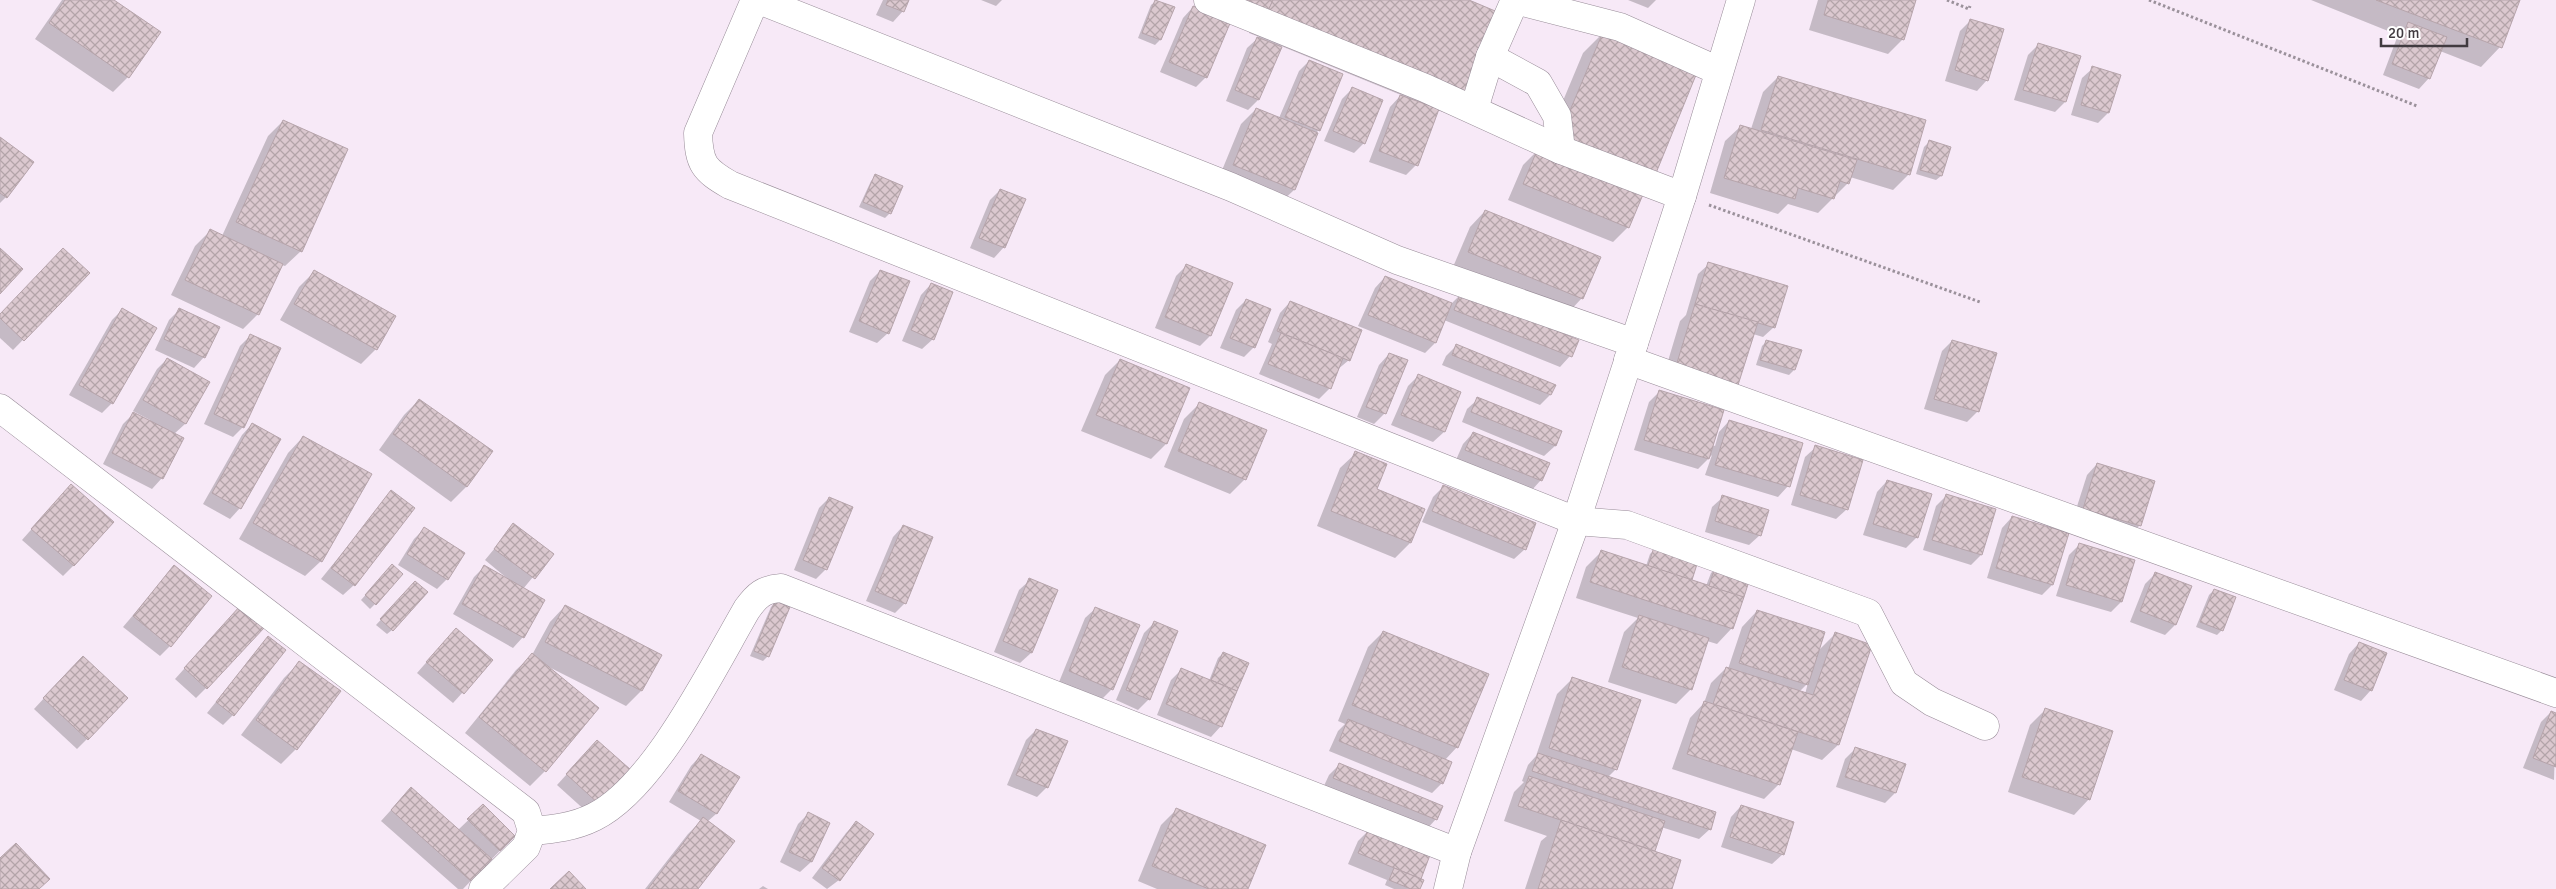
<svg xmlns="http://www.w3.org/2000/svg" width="2556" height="889" font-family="Signika,sans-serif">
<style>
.shadow{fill:#0003;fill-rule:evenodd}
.building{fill:url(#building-cross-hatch);stroke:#b6a4ab}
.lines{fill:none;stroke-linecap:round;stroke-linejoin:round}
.minor-casing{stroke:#988c98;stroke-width:29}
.primary-casing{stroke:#988c98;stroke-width:29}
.path{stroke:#9b919b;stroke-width:3;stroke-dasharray:2.5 2.5;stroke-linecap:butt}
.minor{stroke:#fff;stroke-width:28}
.primary{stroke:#fff;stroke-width:28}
</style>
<defs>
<pattern id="building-cross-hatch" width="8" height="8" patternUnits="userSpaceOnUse" patternTransform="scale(1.25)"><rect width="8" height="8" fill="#dbc8cf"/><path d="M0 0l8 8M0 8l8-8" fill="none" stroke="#b3a4a9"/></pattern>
</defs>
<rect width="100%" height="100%" fill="#f7e9f7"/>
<g class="shadow">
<path d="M62,0h50l16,77 -15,15 -78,-53z"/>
<path d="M883,0h25l-5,11 -10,11 -17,-7z"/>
<path d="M981,0h21l-6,6z"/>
<path d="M1465,0v94l-19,19 -9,-3 -21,55 -10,10 -37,-13 21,-55 11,-12 -120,-49 -23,54 -10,10 -22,-9 21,-53 12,-11 -10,-4 4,-12z"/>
<path d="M1628,0h28l-8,8z"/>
<path d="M1818,0h97l-12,39 -15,15 -79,-24z"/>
<path d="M2311,0h208l-19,47 -19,20 -41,-16 -11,27 -10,11 -36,-14 15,-40z"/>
<path d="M1156,1l17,7 -13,32 -5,5 -17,-7 13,-33z"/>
<path d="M1193,7l13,70 -10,10 -36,-15 23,-54z"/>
<path d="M1971,20l16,60 -10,11 -32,-10 15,-50z"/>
<path d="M1603,33l36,158 -11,36 -15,15 -105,-42 15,-35 15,-15 4,1 41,-98z"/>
<path d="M2038,45l27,57 -10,10 -41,-12 14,-45z"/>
<path d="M1309,61l9,69 -24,60 -16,15 -60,-25 23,-56 15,-15 23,9 20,-47z"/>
<path d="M2093,68l15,45 -10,10 -27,-8 11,-37z"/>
<path d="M1778,77l147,44 -17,54 -15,15 -43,-13 -2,6 -30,30 -30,-9 -10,10 -68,-21 15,-52 16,-15 10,3 12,-37z"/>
<path d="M1352,89l12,54 -10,10 -30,-12 18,-42z"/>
<path d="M283,121l18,130 -16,15 -3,-1 -24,49 -15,15 -72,-34 24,-49 15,-15 12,5 46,-100z"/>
<path d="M0,139l6,58 -6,6z"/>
<path d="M1929,142l12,34 -5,4 -20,-6 8,-27z"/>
<path d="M876,176l14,37 -5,5 -26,-11 12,-26z"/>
<path d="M1000,190l4,57 -10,11 -24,-10 20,-48z"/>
<path d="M1485,211l97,87 -15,16 -114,-47 17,-40z"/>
<path d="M1709,264l65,63 -11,10 -10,-3 -91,47 18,-60 6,-6 12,-41z"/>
<path d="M1186,266l24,70 -10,10 -45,-18 21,-52z"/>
<path d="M880,271l8,62 -11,10 -28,-11 21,-51z"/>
<path d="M314,272l62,77 -15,15 -81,-44 19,-33z"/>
<path d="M88,273l-75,77 -13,-12v-23z"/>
<path d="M1385,277l66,27 10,-10 116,47 -7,15 -10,11 -116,-47 -9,23 -10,10 -67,-27 17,-38z"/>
<path d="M931,284l2,55 -11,10 -20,-8 19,-46z"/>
<path d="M1246,300l8,47 -10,10 -24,-9 16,-38z"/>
<path d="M1290,302l59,58 -12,10 -7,18 -11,11 -60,-25 13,-30 -4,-2 12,-29z"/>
<path d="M122,310l-10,93 -10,10 -33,-18 43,-75z"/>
<path d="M179,310l25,47 -10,11 -39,-18 14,-30z"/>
<path d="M251,335l-8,92 -10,10 -29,-13 36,-78z"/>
<path d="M1767,341l33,10 -6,19 -5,5 -33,-10 6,-19z"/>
<path d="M1952,341l26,70 -11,11 -43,-13 18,-58z"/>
<path d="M1457,345l93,50 -10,10 -98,-40 4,-9z"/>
<path d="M1389,354l17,7 -22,53 -10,10 -17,-7 22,-52z"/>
<path d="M167,359l42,24 -24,41 -11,10 -12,44 -10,11 -49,-25 20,-40 10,-10 16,8 1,-2 -17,-9 24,-42z"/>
<path d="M1120,360l69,28 -23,56 -15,15 -70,-28 24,-56z"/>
<path d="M1418,376l41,17 -15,39 -11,10 -42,-17 17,-39z"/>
<path d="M1659,392l53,53 3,1 4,-14 10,-11 59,65 -10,11 -73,-22 7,-20 -14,14 -64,-19 15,-48z"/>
<path d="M1478,399l82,33 -5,14 -11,10 -82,-34 5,-13z"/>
<path d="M419,400l48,86 -16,16 -72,-52 25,-35z"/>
<path d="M1199,404l46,75 -15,15 -66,-27 20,-48z"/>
<path d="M252,424l-12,84 -10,11 -27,-15 39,-69z"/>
<path d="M1473,433l68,47 -10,11 -75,-31 7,-16z"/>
<path d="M303,437l18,124 -16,15 -66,-37 49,-86z"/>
<path d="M1816,447l31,62 -11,10 -45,-14 14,-48z"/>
<path d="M1356,453l19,37 35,53 -15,15 -78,-32 23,-58z"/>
<path d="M2097,464l43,61 -10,10 -57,-16 14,-44z"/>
<path d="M1887,481l30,56 -11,11 -43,-13 14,-43z"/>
<path d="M1443,487l82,62 -11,10 -92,-37 11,-25z"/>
<path d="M392,492l-38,93 -11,10 -22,-16z"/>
<path d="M61,496l13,69 -11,11 -41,-36z"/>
<path d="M1946,496l35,59 -10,10 -48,-15 13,-44z"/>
<path d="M1723,497l37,38 -11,10 -44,-13 7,-25z"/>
<path d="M829,498l-3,71 -10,10 -22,-9 25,-62z"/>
<path d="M2012,517l40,68 -10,10 -55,-17 15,-50z"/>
<path d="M514,525l38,29 -29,35v48l-10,11 -60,-34 21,-37 10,-10 30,17 -29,-24z"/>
<path d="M903,526l2,77 -10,10 -29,-12 27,-64z"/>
<path d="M424,529l23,50 -10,10 -39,-24 16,-26z"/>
<path d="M2079,545l42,57 -10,10 -55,-16 13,-41z"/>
<path d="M1655,549l35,32 16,5 5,-13 5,-5 16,60 -15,16 -10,-3 -16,48 -15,15 -68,-22 16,-50 14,-14 -62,-20 10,-31 16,-16 44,15 4,-12z"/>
<path d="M174,567l-4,79 -10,10 -37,-29z"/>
<path d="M387,571l-12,33 -5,5 -9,-9z"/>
<path d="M2156,573l19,52 -10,10 -35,-13 15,-38z"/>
<path d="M1030,580l26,11 -25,62 -11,10 -26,-11 25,-62z"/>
<path d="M410,588l-18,42 -5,4 -11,-9z"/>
<path d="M2214,590l8,40 -5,5 -21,-8 13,-32z"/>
<path d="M776,602l-8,54 -5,5 -13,-5 21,-49z"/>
<path d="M565,606l76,85 -15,15 -81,-41v106l-15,15 -65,-53 51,-63 16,-15 18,-33z"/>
<path d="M1096,608l16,81 -10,10 -43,-17 26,-64z"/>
<path d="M1757,611l61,40 17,-17 36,12 -33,99 -16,15 -31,-11 -12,35 -15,15 -92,-30 18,-51 14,-15 7,-20 15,-15 2,1 14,-42zM1808,683l-3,11 -6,-2z"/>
<path d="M230,618l-24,70 -10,10 -21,-19z"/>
<path d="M1154,623l-5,76 -11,11 -22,-10 28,-67z"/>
<path d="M1383,632l74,115 -12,13 -3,23 -10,10 -103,-42 9,-20 7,-7 -7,-3 30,-74z"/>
<path d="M268,637l-35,78 -10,10 -16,-12z"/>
<path d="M446,640l46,20 -39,43 -36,-30z"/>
<path d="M2359,643l12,47 -10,11 -27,-11 15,-36z"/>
<path d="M1223,653l24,11 -26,62 -10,11 -54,-22 14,-35 10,-10 28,11 9,-23z"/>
<path d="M299,663l-3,86 -15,15 -40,-29 43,-57z"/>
<path d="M72,668l15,71 -10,10 -43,-40z"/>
<path d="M1572,679l44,90 -9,9 103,51 -11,10 -38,-12 -9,25 18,37h-145l16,-48 6,-5 -43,-15 10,-29 10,-10 -2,-1 6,-16 8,-9 21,-62z"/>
<path d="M2045,710l44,89 -15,16 -66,-23 22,-67z"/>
<path d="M2551,712l5,2 -2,66 -31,-12 18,-46z"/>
<path d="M1036,730l11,57 -10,10 -30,-12 19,-45z"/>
<path d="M1855,749l40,44 -10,10 -49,-16 9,-28z"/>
<path d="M587,752l42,18 -41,43 -31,-28z"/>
<path d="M701,755l37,23 -22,36 -9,8 -10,67h-52l43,-55 13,-13 -32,-19 22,-36z"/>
<path d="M1339,765l97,54 -10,11 -103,-42 6,-13z"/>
<path d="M401,799l57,31 25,-24 31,30 -51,53h-5l-77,-68z"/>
<path d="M1741,806l42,48 -11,10 -51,-17 10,-30z"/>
<path d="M1176,810l70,79h-89l-19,-8 23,-56z"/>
<path d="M808,814l21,10 -18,38 -11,10 -20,-10 18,-38z"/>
<path d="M856,823l-17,57 -12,9 -15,-11 34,-45z"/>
<path d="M1368,831l51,49v9h-25l-9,-4 2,-5 -39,-16 10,-23z"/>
<path d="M763,886l5,3h-9z"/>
</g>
<g class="building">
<path d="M65,0h49l47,32 -32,46 -80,-55z"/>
<path d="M888,0h21l-5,12 -18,-7z"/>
<path d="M1155,0l20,7 -14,33 -19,-7z"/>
<path d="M1236,0h37l-6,13z"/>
<path d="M1273,0h196l31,13 -34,81 -199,-81z"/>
<path d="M1828,0h88l-12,40 -80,-25z"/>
<path d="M2376,0h144l-18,48z"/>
<path d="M1193,6l38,15 -24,57 -38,-16z"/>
<path d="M1970,19l34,10 -16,52 -33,-11z"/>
<path d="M2408,22l39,15 -17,42 -38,-15z"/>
<path d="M1603,32l95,38 -44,108 -96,-39z"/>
<path d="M1257,37l25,10 -23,53 -24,-10z"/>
<path d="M2038,43l43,13 -15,46 -43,-12z"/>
<path d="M1309,60l34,14 -23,57 -35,-14z"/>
<path d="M2092,66l29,9 -12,38 -28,-8z"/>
<path d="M1778,76l148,44 -16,55 -149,-45z"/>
<path d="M1352,87l31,13 -18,44 -32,-13z"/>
<path d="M1400,95l39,14 -21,57 -39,-15z"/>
<path d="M1256,108l62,25 -23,57 -62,-25z"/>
<path d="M283,120l65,29 -46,103 -66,-30z"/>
<path d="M1740,125l117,35 -8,24 -9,-3 -6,18 -36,-11 -3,11 -71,-21z"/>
<path d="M0,137l34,25 -27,36 -7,-5z"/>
<path d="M1929,140l22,7 -9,29 -22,-6z"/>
<path d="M1538,148l106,44 -15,36 -106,-44z"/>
<path d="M875,174l28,12 -12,28 -28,-12z"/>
<path d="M1000,189l26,10 -21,49 -26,-10z"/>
<path d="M1485,210l116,47 -18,42 -115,-47z"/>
<path d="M210,229l73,35 -24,51 -74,-35z"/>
<path d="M0,248l23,21 -23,25z"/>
<path d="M63,248l27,25 -66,68 -24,-23v-4z"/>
<path d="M1708,262l80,24 -13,42 -80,-24z"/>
<path d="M1186,264l47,19 -22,53 -46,-19z"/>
<path d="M314,270l82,46 -19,34 -83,-46z"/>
<path d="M880,270l30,11 -21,53 -30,-13z"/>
<path d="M1385,276l67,27 -16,40 -68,-28z"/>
<path d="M931,283l22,9 -19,48 -23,-10z"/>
<path d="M1461,292l118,48 -7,17 -118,-47z"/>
<path d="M1246,299l25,10 -16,39 -25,-10z"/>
<path d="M1290,301l72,29 -12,31 -73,-30z"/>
<path d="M1695,304l63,18 -20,63 -62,-19z"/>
<path d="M122,308l35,20 -44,76 -34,-19z"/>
<path d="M179,308l41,19 -15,31 -41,-19z"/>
<path d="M1281,333l62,25 -12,31 -63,-25z"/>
<path d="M250,334l31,14 -37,80 -30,-14z"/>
<path d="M1766,340l36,10 -7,20 -35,-10z"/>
<path d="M1952,340l45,13 -18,59 -45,-13z"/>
<path d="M1456,344l100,41 -5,10 -99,-40z"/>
<path d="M1389,353l19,7 -22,54 -20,-7z"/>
<path d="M167,358l43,24 -24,42 -43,-24z"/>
<path d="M1120,359l70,29 -23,56 -71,-29z"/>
<path d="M1418,374l43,18 -16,40 -44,-17z"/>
<path d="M1659,390l65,20 -15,49 -65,-19z"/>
<path d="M1477,397l85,34 -6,15 -85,-34z"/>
<path d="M419,399l74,52 -26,36 -74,-53z"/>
<path d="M1199,402l68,28 -21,50 -68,-29z"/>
<path d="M133,412l51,26 -21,41 -51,-26z"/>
<path d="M1729,420l74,23 -13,44 -75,-22z"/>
<path d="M252,423l29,16 -40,70 -29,-16z"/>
<path d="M1473,432l77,31 -8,18 -77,-31z"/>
<path d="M303,436l69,38 -50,88 -69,-39z"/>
<path d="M1815,445l48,15 -15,50 -48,-15z"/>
<path d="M1355,451l32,13 -10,25 48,20 -14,34 -80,-32z"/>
<path d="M2097,463l58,18 -14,45 -58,-17z"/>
<path d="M1887,480l45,14 -14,44 -45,-14z"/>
<path d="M71,484l43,38 -40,44 -43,-37z"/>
<path d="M1443,485l93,38 -10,27 -94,-39z"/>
<path d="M391,490l24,18 -60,78 -24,-18z"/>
<path d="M1946,494l50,15 -14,46 -50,-15z"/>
<path d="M1722,495l47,15 -8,26 -46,-15z"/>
<path d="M829,497l24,10 -26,63 -24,-10z"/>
<path d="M2012,516l57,17 -16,52 -57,-17z"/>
<path d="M513,523l41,31 -19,25 -41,-30z"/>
<path d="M903,525l30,12 -27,67 -31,-13z"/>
<path d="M424,527l41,26 -17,27 -41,-26z"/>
<path d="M2079,543l56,17 -13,42 -56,-17z"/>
<path d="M1654,547l44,14 -6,19 -44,-14z"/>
<path d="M1601,550l143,47 -11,32 -143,-47z"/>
<path d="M392,564l11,10 -27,31 -11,-10z"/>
<path d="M174,565l38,31 -41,51 -38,-31z"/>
<path d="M484,565l61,35 -21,38 -62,-34z"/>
<path d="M1715,567l35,11 -6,19 -35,-11z"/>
<path d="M2155,572l37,14 -16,39 -36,-14z"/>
<path d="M1029,578l29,12 -26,63 -29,-12z"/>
<path d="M415,581l13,11 -35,39 -13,-12z"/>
<path d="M2214,589l22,8 -13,34 -23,-9z"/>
<path d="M775,601l15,6 -21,50 -15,-6z"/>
<path d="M565,605l97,50 -20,36 -97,-49z"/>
<path d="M240,606l24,22 -57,61 -23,-21z"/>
<path d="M1095,607l45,18 -27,65 -44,-19z"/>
<path d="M1757,610l68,22 -17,53 -69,-22z"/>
<path d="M1639,615l70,23 -17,52 -70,-23z"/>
<path d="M1154,621l24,10 -28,69 -24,-10z"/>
<path d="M456,628l37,32 -29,34 -38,-32z"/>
<path d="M1383,631l106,43 -31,74 -106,-43z"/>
<path d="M1835,632l37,13 -33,100 -126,-41 13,-37 87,28z"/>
<path d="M268,636l18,14 -52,66 -18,-14z"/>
<path d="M2359,642l28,11 -15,38 -28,-11z"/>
<path d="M1223,652l26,11 -12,28 -26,-11z"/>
<path d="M532,653l67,55 -53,64 -67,-55z"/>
<path d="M83,656l45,42 -40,42 -45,-42z"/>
<path d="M299,661l42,30 -44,59 -41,-30z"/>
<path d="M1181,668l56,23 -15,36 -56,-23z"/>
<path d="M1572,677l69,23 -24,70 -68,-22z"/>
<path d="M1704,701l94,31 -18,53 -93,-31z"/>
<path d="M2045,708l68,23 -23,69 -68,-23z"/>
<path d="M2551,711l5,2v54l-23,-9z"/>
<path d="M1348,719l104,43 -9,22 -104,-43z"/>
<path d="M1036,729l32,12 -20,47 -32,-13z"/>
<path d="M597,740l34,30 -32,34 -33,-30z"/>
<path d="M1855,747l51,17 -10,29 -51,-16z"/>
<path d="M1538,753l178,59 -5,18 -179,-59z"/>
<path d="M701,754l39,23 -23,37 -39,-23z"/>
<path d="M1339,763l104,43 -6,14 -104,-42z"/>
<path d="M1529,776l136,45 -10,30 -137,-45z"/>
<path d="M411,787l81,72 -20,23 -81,-72z"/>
<path d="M483,804l32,32 -15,15 -33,-32z"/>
<path d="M1741,805l53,17 -10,33 -54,-18z"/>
<path d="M1176,808l90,37 -18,44h-39l-57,-23z"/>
<path d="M808,812l22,11 -18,39 -23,-10z"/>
<path d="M703,817l32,24 -37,48h-50z"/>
<path d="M1561,820l120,40 -9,29h-134z"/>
<path d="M856,821l18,13 -34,47 -18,-13z"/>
<path d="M1368,830l62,25 -9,24 -63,-26z"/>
<path d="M16,843l34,36 -11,10h-39v-31z"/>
<path d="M1394,868l30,12 -4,9h-9l-22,-9z"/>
<path d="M569,871l17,18h-36z"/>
</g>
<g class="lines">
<g class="minor-casing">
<g id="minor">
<path d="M755,0l-57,133c1,31 6,37 32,52l846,336 51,4 241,88 36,70 28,19 53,24"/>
<path d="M759,0l472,187 166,73 237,83"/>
<path d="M1208,0l217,88 136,62 121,46"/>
<path d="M1515,0l105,27 99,44"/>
<path d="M1490,57l48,26 19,33 4,34"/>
<path d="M1474,109l16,-52 25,-57"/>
<path d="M1628,360l928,333"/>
<path d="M0,408l526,404 6,19 -6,16 -43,42"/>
<path d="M532,831c22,-2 42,-4 62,-14 61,-30 119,-150 153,-208 10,-14 17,-20 34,-21l676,264"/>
</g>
</g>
<g class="primary-casing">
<path id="primary" d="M1448,889l9,-37 119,-331 106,-325 59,-196"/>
</g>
<g class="path">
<path d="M1947,0l22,9 1,-3"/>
<path d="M2149,0l268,106"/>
<path d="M1709,205l271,97"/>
</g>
<use href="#minor" class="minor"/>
<use href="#primary" class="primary"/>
</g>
<path d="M2381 38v8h86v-8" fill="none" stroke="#413b40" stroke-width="2.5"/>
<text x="2388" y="38" font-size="15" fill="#413b40" stroke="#ffffff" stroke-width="4" paint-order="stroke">20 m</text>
</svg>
